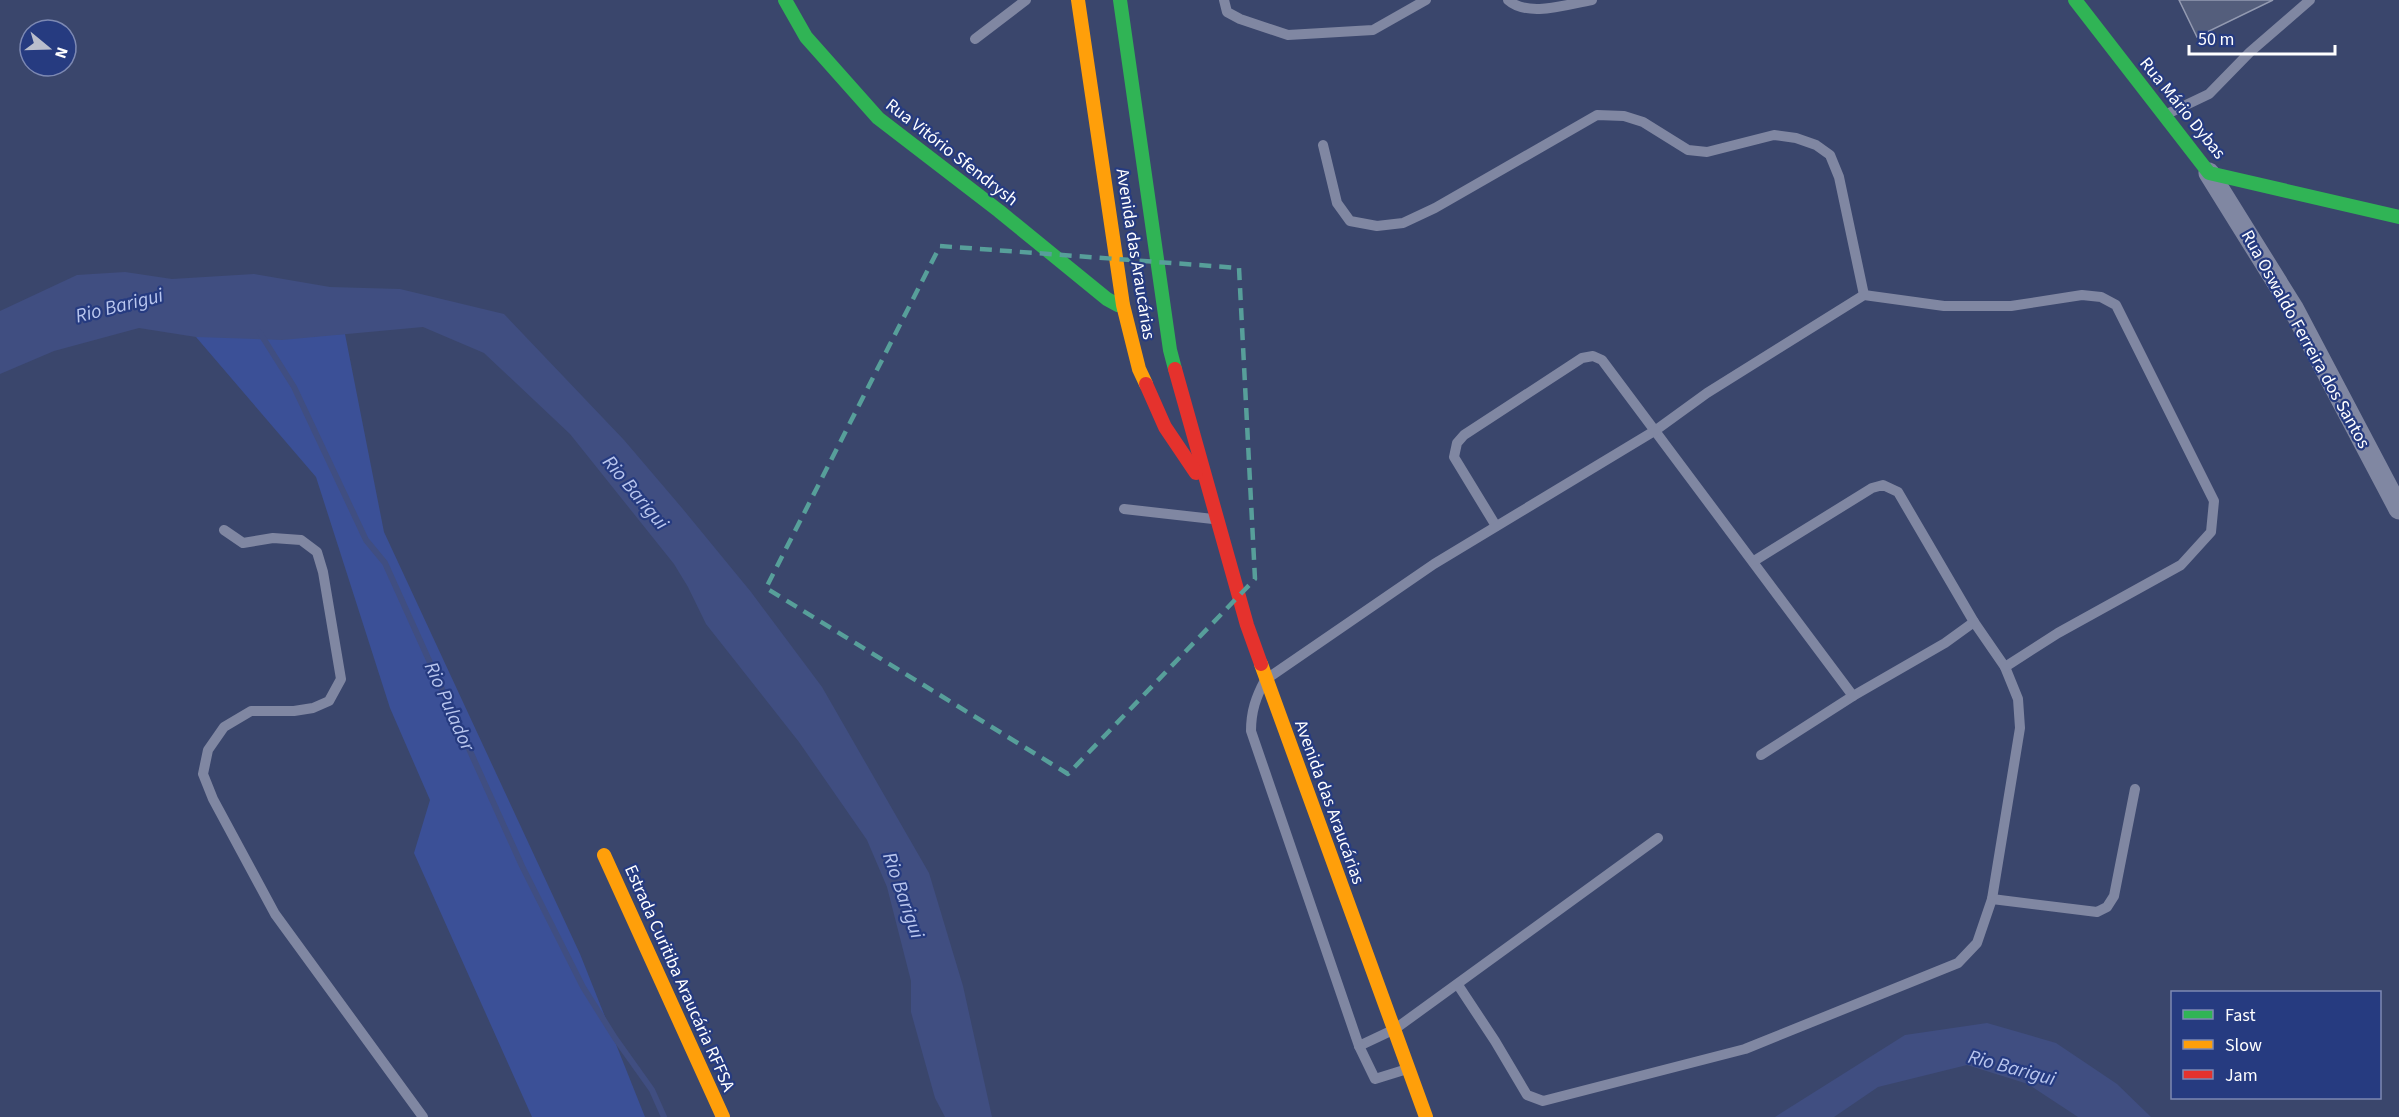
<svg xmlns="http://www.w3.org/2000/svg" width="2399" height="1117" font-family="'Source Sans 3',sans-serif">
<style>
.green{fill:#3b5097}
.water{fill:#404e81}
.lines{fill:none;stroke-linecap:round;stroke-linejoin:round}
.stream{stroke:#404e81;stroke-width:6}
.building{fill:#545e7c;stroke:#939ab1;stroke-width:1.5}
.lane{stroke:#8087a2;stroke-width:10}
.street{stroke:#8087a2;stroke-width:21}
.fast{stroke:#30b455;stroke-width:14}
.slow{stroke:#ff9f0a;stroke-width:14}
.jam{stroke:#e5322d;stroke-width:14}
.marked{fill:none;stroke:#579f9a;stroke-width:4.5;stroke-dasharray:12 8;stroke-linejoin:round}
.labels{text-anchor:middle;stroke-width:4.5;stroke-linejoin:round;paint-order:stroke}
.street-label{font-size:18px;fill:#fff;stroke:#263b80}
.water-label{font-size:20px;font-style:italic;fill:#b9c6ee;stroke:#263b80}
</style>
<rect width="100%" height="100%" fill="#3a466c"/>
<path class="green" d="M345,334l39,198 196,422 65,163h-113l-118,-264 16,-53 -40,-92 -74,-231 -120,-140z"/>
<g class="water">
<path d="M125,272l47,7 82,-5 76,13 70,2 104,25 120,126 58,68 69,84 71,95 107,186 34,113 29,131h-47l-10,-19 -24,-86v-31l-24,-94 -20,-47 -68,-98 -93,-118 -18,-37 -14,-23 -104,-130 -86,-81 -61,-26 -141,13 -86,-3 -57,-9 -85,23 -54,23v-63l77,-36z"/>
<path d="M1987,1023l69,20 61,41 34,33h-73l-50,-33 -61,-19 -89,22 -44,30h-59l130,-82z"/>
</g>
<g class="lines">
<path class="stream" d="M260,333l34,54 72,153 19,23 137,303 61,121 32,51 37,52 12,27"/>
</g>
<path class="building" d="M2179,0h94l-76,37z"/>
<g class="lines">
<g class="lane">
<path d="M1224,0l3,12 13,7 48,16 85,-5 53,-30"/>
<path d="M1508,0c20,18 60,4 84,0"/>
<path d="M975,39l51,-39"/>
<path d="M2167,114l42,-20 41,-42 60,-52"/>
<path d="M1323,145l14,58 13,18 27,5 26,-3 32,-15 162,-93 27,1 19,6 45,28 19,2 67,-17 22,3 20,7 14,10 9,22 25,118"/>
<path d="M1124,509l89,10"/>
<path d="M1496,526l-42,-69 3,-14 7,-8 118,-77 11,-2 9,4 251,336"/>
<path d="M224,530l19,13 30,-5 28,2 16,12 6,20 18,107 -12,22 -16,7 -19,3h-43l-27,16 -16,23 -5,24 10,25 62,115 148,203"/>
<path d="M1761,755l92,-59 92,-53 29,-21"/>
<path d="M1992,899l105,13 10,-5 7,-11 21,-107"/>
<path d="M1458,985l37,56 32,54 16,6 202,-52 213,-86 19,-20 15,-44 28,-171 -2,-29 -13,-32 -31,-45 -76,-130 -15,-7 -11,3 -118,73"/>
<path d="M1359,1046l36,-17 263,-191"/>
<path d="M1404,1070l-29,9 -16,-33 -108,-315c0,-20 5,-34 14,-51l169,-116 222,-134 51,-37 157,-98 80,11h67l71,-11 19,2 15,8 98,196 -3,31 -30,33 -123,68 -53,34"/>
</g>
<path class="street" d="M2209,173l84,135 106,201"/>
<g class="fast">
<path d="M785,0l21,37 72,81 121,93 108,88 11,6h5"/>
<path d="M1120,0l50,350 5,19"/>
<path d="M2075,0l134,173 190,44"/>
</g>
<g class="slow">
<path d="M1078,0l45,305 16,64 7,15"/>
<path d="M1261,664l165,453"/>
<path d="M604,855l119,262"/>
</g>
<g class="jam">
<path d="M1175,369l72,256 14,39"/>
<path d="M1146,384l19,43 31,46"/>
</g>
</g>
<path class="marked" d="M940,246l299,22 16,311 -187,195 -302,-186z"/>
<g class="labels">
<g class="street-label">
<text transform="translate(2183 108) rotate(51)" y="6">Rua Mário Dybas</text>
<text transform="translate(952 152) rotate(38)" y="6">Rua Vitório Sfendrysh</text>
<text transform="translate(1136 254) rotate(81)" y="6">Avenida das Araucárias</text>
<text transform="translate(2306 339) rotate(61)" y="6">Rua Oswaldo Ferreira dos Santos</text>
<text transform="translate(1330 802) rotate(70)" y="6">Avenida das Araucárias</text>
<text transform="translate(680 978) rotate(66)" y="6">Estrada Curitiba Araucária RFFSA</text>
</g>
<g class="water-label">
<text transform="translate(119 305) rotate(-14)" y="7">Rio Barigui</text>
<text transform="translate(636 492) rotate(50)" y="7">Rio Barigui</text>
<text transform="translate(450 706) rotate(66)" y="7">Rio Pulador</text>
<text transform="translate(904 895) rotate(71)" y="7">Rio Barigui</text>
<text transform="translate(2012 1067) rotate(15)" y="7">Rio Barigui</text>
</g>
</g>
<rect x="2171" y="991" width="210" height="108" fill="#263b80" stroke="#7d89b3" stroke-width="1.5"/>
<rect x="2183" y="1010" width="30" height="9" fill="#30b455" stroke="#7d89b3" stroke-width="1.5"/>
<text x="2225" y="1021" font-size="18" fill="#ffffff">Fast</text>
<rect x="2183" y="1040" width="30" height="9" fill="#ff9f0a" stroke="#7d89b3" stroke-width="1.5"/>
<text x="2225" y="1051" font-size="18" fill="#ffffff">Slow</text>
<rect x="2183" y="1070" width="30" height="9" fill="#e5322d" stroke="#7d89b3" stroke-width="1.5"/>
<text x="2225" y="1081" font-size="18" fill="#ffffff">Jam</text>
<g transform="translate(48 48) rotate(109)"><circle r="28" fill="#263b80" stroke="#7d89b3" stroke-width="1.5"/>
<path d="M0-4.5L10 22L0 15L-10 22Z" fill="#babecc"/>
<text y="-9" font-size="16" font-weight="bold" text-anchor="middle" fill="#ffffff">N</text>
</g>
<path d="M2189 45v9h146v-9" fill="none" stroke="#ffffff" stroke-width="3"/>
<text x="2198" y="45" font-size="18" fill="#ffffff" stroke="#263b80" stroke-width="4.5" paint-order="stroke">50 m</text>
</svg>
